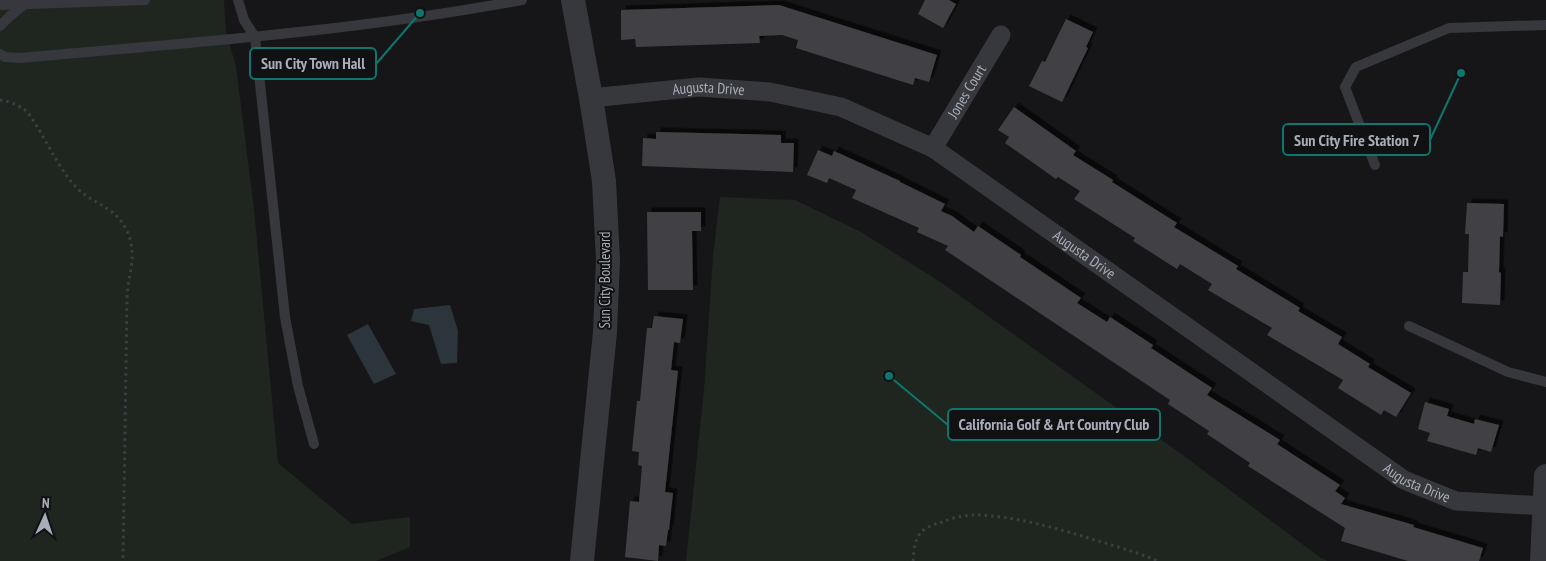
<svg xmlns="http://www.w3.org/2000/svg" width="1546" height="561" font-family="'PT Sans Narrow',sans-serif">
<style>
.green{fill:#1e261f}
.water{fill:#2c353c}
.building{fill:#404145;filter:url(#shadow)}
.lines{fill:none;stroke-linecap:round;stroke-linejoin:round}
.path{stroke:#3d3f44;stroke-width:3;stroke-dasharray:2.5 4;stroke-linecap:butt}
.service{stroke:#37383d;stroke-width:10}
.minor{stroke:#37383d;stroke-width:19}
.tertiary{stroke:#37383d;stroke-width:24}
.labels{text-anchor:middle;stroke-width:4;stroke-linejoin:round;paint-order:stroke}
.street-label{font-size:15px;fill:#a8adb8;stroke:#111113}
.leader{fill:none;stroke:#0f766e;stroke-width:2}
.callout-dot{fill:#0f766e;stroke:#111113;stroke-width:2}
.callout{fill:#111113;stroke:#0f766e;stroke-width:2}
.callout-label{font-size:16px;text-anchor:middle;font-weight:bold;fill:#a8adb8}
</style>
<defs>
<filter id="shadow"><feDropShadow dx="4.5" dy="-4.5" stdDeviation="0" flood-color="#0009"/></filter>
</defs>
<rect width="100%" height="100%" fill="#161618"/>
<g class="green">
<path d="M0,0h224l2,33 10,33 18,143 24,254 74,61 58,-7v30l-34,14h-376z"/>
<path d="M720,197l75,3 66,32 81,51 242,173 137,102 7,3h-642l18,-171 9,-134z"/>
</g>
<g class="water">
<path d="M450,305l8,26 -1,32 -16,1 -12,-39 -18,-4 3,-12z"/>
<path d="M368,324l28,50 -22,10 -27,-49z"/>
</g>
<g class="building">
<path d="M925,0h24l7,4 -13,24 -25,-14z"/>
<path d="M779,5l158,50 -8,27 -14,-4 -2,7 -117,-37 2,-8 -16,-5 -23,1 1,7 -124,4 -1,-8 -14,1v-30z"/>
<path d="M1066,19l27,13 -7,15 2,1 -26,54 -33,-16 13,-25 3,1z"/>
<path d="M1014,107l62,44 -3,4 40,25 -1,2 65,41 -3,4 64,39 -2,3 64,39 -2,3 44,26 -4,7 32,20 -2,3 43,26 -15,24 -12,-7 -3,5 -43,-27 5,-8 -76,-45 5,-7 -64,-38 4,-6 -32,-20 -3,5 -44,-28 2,-3 -61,-39 6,-8 -22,-14 -2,2 -51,-36 4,-6 -11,-7z"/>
<path d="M656,132l125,3v8h13l-1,29 -151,-6 1,-28 13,1z"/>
<path d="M818,150l14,6 2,-5 66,30v1l45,22 -4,7 11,5 22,16 4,-6 43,29 -1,2 61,41 -4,5 30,19 3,-5 43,28 -2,3 61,40 -5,7 73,45 -3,4 63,41 -5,6 10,7 -4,6 73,21 -1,2 70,21 -4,13h-71l-67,-20 4,-13 -97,-62 2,-3 -43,-29 2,-3 -41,-27 2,-4 -225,-150 3,-4 -31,-14 2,-4 -67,-30 4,-8 -27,-12 -2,5 -20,-8z"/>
<path d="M1467,203l37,1 -1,33 -3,-1 -1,36 2,1 -1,32 -38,-2 1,-31h5l1,-38h-4z"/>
<path d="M647,212h54v19h-9l1,59h-45z"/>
<path d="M654,316l29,3 -3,24 -6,-1 -3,28 7,1 -13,121 8,1 -4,37h-1l-2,16 -7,-1 -1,16 -33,-4 5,-56 9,1 3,-36 -4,-1 1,-13 -7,-1 5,-50h3l7,-73h5z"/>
<path d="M1425,402l24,7 -2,7 27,8 1,-5 24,6 -8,27 -13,-4 -2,7 -49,-14 3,-8 -12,-4z"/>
</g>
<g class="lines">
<g class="path">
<path d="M0,100c8,1 19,5 25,10 5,4 9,12 13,18 11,18 25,47 40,61 18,17 37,17 49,42 11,24 1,43 0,68l-4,262"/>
<path d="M913,561c1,-8 1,-19 6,-26 4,-7 15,-11 23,-13 10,-4 22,-7 34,-7 39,1 79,13 116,24 22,7 45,13 66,22"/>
</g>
<g class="service">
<path d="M238,0l6,20 11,17 30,280 13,69 16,58"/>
<path d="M0,5l145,-5"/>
<path d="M0,26l10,-10 16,-13"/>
<path d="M0,54l5,3 15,1c168,-15 336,-27 502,-58"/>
<path d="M1375,165l-30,-78 11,-20 93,-39 97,-3"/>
<path d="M1409,326l99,46 38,10"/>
</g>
<g class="minor">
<path id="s1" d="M591,98l108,-11 71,5 71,15 92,41 471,332 52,21 89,5"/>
<path id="s2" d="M933,148l68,-113"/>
</g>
<g class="tertiary">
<path d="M573,0l18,98 13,83 4,79 -3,72 -23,229"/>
<path d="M1542,561l4,-85"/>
</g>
</g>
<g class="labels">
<g class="street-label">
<text dy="5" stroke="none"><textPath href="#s1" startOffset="118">Augusta Drive</textPath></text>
<text dy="5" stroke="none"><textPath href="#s2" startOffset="66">Jones Court</textPath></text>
<text dy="5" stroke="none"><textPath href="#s1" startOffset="538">Augusta Drive</textPath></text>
<text transform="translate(605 280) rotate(-90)" y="5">Sun City Boulevard</text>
<text dy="5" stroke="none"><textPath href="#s1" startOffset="942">Augusta Drive</textPath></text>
</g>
</g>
<path class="leader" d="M420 13L376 64M1461 73L1430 140M889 376L948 425"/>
<g class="callout-dot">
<circle cx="420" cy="13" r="5"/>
<circle cx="1461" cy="73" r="5"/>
<circle cx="889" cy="376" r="5"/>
</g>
<g class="callout">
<rect x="250" y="48" width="126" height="31" rx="5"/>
<rect x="1283" y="124" width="147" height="31" rx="5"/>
<rect x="948" y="409" width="212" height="31" rx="5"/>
</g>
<g class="callout-label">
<text x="313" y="69">Sun City Town Hall</text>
<text x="1357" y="146">Sun City Fire Station 7</text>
<text x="1054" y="430">California Golf &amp; Art Country Club</text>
</g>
<g transform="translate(45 516) rotate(3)" stroke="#111113" stroke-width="4" paint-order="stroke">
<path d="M0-4L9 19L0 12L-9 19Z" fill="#a8adb8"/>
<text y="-8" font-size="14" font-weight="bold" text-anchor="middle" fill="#a8adb8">N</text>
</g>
</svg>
